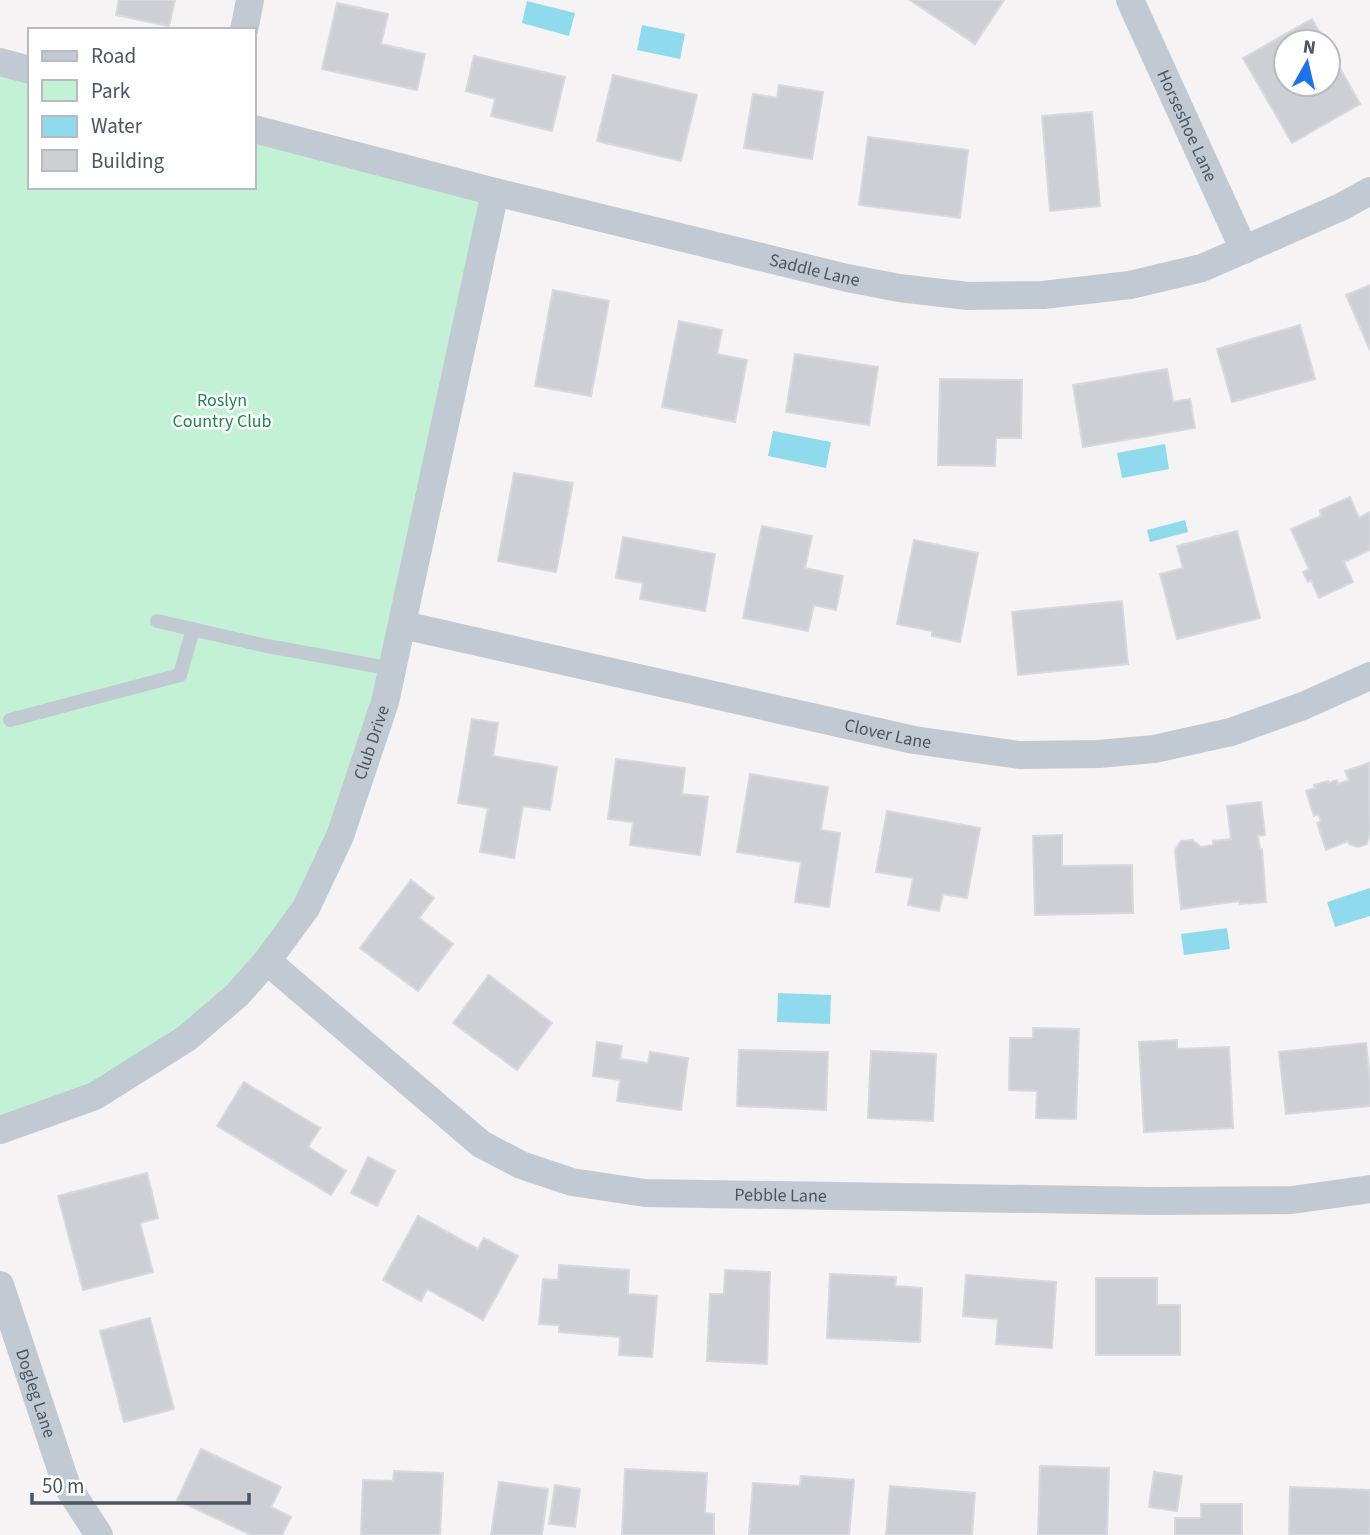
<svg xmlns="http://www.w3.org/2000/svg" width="1370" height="1535" font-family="'Source Sans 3',sans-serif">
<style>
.green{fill:#c3f1d5}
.water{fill:#90daee}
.building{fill:#cdcfd5;stroke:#d7d9de;stroke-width:2}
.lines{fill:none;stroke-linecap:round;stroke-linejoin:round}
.lane{stroke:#c1cad2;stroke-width:14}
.street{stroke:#c1cad2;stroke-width:28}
.labels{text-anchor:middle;stroke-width:5;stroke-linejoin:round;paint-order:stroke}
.street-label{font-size:18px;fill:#4a5661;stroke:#fff}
.park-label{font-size:18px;fill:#17864f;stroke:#fff}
</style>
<rect width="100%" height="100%" fill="#f5f3f3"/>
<path class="green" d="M0,63l30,8v116h224v-55l243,65 -94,428 -97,283 -119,130 -187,92z"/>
<g class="water">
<path d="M527,1l48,12 -6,23 -47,-13z"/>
<path d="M642,25l43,9 -5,25 -43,-9z"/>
<path d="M773,431l58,11 -5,26 -58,-12z"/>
<path d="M1165,444l4,25 -47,9 -5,-25z"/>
<path d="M1185,520l3,12 -38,10 -3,-12z"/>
<path d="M1370,888v28l-35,11 -8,-25z"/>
<path d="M1227,928l3,21 -46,6 -3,-21z"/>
<path d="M778,993l53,2 -1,29 -53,-2z"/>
</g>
<g class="building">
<path d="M119,0h56l-6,26 -53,-11z"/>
<path d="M910,0h94l-29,44z"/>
<path d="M337,3l51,11 -7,30 44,10 -8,36 -95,-21z"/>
<path d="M1312,19l13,23h-39v42h42v-37l32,57 -68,39 -49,-85z"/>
<path d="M474,56l91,21 -13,54 -61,-15 4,-17 -29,-8z"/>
<path d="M613,75l84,20 -16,66 -84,-20z"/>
<path d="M779,85l44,7 -11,67 -68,-11 9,-54 24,4z"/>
<path d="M1092,112l8,94 -50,5 -8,-95z"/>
<path d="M868,137l100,13 -8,68 -101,-13z"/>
<path d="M1370,285v65l-24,-55z"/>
<path d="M553,290l56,11 -18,95 -56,-10z"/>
<path d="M679,321l43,9 -5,24 30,6 -12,62 -73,-15z"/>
<path d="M1300,325l15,54 -83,23 -15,-53z"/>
<path d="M795,354l83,13 -9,58 -83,-13z"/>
<path d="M1167,369l6,33 17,-3 5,29 -112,19 -10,-62z"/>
<path d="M940,379l82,1 -1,58h-25l-1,28 -57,-1z"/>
<path d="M514,473l59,10 -17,89 -58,-11z"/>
<path d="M1350,497l9,21 11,-6v38l-26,12 9,20 -34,16 -8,-18 -3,2 -5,-10 6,-3 -18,-40 30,-13 -1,-6z"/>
<path d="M762,526l50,10 -7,32 38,8 -7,34 -22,-5 -6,26 -65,-13z"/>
<path d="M1237,531l23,87 -83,21 -17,-65 23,-6 -6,-22z"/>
<path d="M623,537l92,17 -10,57 -65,-12 3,-16 -27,-5z"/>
<path d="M914,540l64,13 -18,89 -28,-6v-5l-35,-7z"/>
<path d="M1122,601l6,63 -110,11 -6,-63z"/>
<path d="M472,719l26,4 -5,33 64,11 -7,43 -27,-4 -9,52 -34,-6 8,-44 -30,-5z"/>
<path d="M616,759l69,9 -3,26 26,3 -8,58 -70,-10 3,-23 -25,-3z"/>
<path d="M1369,763l1,71 -3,10 -9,3 -9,-3 -1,-3 -22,9 -9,-27 4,-2 -3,-7 -4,2 -8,-25 9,-3 -1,-3 14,-4 1,2 8,-3 1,4 11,-4 -4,-9z"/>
<path d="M750,774l78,13 -7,43 19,3 -11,74 -34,-5 6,-40 -64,-10z"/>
<path d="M1261,802l4,33 -7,1 2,13h2l4,53 -26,2 -1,-3 -58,8 -6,-59 6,-9 11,-1 9,7 12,-2v-4l18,-2 -4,-33z"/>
<path d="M887,811l93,17 -13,70 -24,-4 -4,17 -31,-6 5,-27 -37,-6z"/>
<path d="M1062,835v31l70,-1 1,48 -98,2 -2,-79z"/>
<path d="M411,880l23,18 -15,20 34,26 -35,47 -58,-43z"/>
<path d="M489,975l63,48 -35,47 -64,-47z"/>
<path d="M1033,1028l46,1 -3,90 -40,-1 1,-27 -28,-1 1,-52h23z"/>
<path d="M1177,1040v9l52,-2 4,81 -89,4 -5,-90z"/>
<path d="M597,1042l25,4 -2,13 28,4 2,-11 38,6 -7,52 -64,-9 3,-21 -27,-4z"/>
<path d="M1366,1043l4,35v28l-84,8 -7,-62z"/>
<path d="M739,1050l89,2 -2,58 -89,-4z"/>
<path d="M871,1051l65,3 -3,67 -65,-3z"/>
<path d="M244,1082l76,46 -12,19 38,24 -15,24 -114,-69z"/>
<path d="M368,1157l27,14 -18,35 -26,-13z"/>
<path d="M147,1173l11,45 -18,5 13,49 -70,18 -25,-94z"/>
<path d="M418,1216l60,33 6,-11 34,18 -35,64 -56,-31 -6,12 -38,-21z"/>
<path d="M559,1265l70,5 -1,24 29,2 -5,61 -33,-2 1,-18 -61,-5v-7l-20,-1 4,-45 15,1z"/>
<path d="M725,1270l45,2 -3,92 -60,-3 3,-67h14z"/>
<path d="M830,1274l66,3 -1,9 27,2 -2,54 -93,-4z"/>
<path d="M966,1275l90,7 -4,66 -56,-4 2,-25 -35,-3z"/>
<path d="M1096,1278h61v27h23v50h-84z"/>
<path d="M150,1318l24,91 -50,13 -24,-91z"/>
<path d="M201,1449l80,38 -10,20 20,10 -9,18h-31l-74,-35z"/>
<path d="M1040,1466l69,2 -2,67h-69z"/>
<path d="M625,1469l82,4 -2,40 9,1v21h-92z"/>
<path d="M394,1471l49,2 -3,62h-79l2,-55 30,1z"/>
<path d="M1154,1472l28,4 -5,35 -28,-4z"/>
<path d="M801,1476l53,4 -5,55h-100l4,-52 47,3z"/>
<path d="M499,1482l49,7 -6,46h-51z"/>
<path d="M555,1485l25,4 -5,38 -26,-3z"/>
<path d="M890,1486l85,7 -3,42h-86z"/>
<path d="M1290,1487l80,3v45h-81z"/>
<path d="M1201,1504h41v31h-67v-17h26z"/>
</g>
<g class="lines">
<g class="lane">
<path d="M157,621l105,24 131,24"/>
<path d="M10,720l170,-45 13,-46"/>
</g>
<g class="street">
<path id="s1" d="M1130,0l114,250"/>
<path d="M244,30l6,-30"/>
<path d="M0,62l30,8"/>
<path id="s2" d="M254,129l241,63 352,86 52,10 69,8 75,-1 87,-10 72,-17 139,-61 29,-16"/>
<path id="s3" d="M403,625l511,115 105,15 80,-1 55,-5 77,-17 72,-26 67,-30"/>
<path id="s4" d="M267,961l214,183 40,21 51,17 73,11 507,8 140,-1 78,-11"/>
<path id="s5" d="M0,1130l95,-34 92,-58 50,-43 30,-34 39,-53 34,-72 45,-134 110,-510"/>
<path id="s6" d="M0,1285l66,199 33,51"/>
</g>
</g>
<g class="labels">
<g class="street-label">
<text dy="6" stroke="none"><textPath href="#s1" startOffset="138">Horseshoe Lane</textPath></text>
<text dy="6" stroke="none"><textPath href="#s2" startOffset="578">Saddle Lane</textPath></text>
<text dy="6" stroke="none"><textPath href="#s3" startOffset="497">Clover Lane</textPath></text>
<text dy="6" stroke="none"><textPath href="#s5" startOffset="565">Club Drive</textPath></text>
<text dy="6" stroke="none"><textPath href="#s4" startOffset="590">Pebble Lane</textPath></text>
<text dy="6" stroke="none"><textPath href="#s6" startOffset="114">Dogleg Lane</textPath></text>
</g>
<g class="park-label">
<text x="222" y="406">Roslyn<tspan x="222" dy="21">Country Club</tspan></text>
</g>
</g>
<rect x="28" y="28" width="228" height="161" fill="#ffffff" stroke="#b7bbc0" stroke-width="2"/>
<rect x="42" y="51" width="35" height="10" fill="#c1cad2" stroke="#b7bbc0" stroke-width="2"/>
<text x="91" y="63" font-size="21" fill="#4a5661">Road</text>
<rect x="42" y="80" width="35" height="21" fill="#c3f1d5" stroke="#b7bbc0" stroke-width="2"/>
<text x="91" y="98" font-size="21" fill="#4a5661">Park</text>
<rect x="42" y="116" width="35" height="21" fill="#90daee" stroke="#b7bbc0" stroke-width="2"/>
<text x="91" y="133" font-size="21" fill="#4a5661">Water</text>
<rect x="42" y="150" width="35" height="21" fill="#cdcfd5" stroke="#b7bbc0" stroke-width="2"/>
<text x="91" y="168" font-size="21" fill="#4a5661">Building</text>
<g transform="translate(1307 63) rotate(8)"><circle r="33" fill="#ffffff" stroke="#b7bbc0" stroke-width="2"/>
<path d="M0-5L12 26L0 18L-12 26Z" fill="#1a73e8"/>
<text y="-10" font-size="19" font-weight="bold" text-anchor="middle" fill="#4a5661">N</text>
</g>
<path d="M32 1493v10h217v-10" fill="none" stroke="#4a5661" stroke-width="3.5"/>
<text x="42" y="1493" font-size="21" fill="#4a5661" stroke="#ffffff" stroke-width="5" paint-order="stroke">50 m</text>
</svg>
